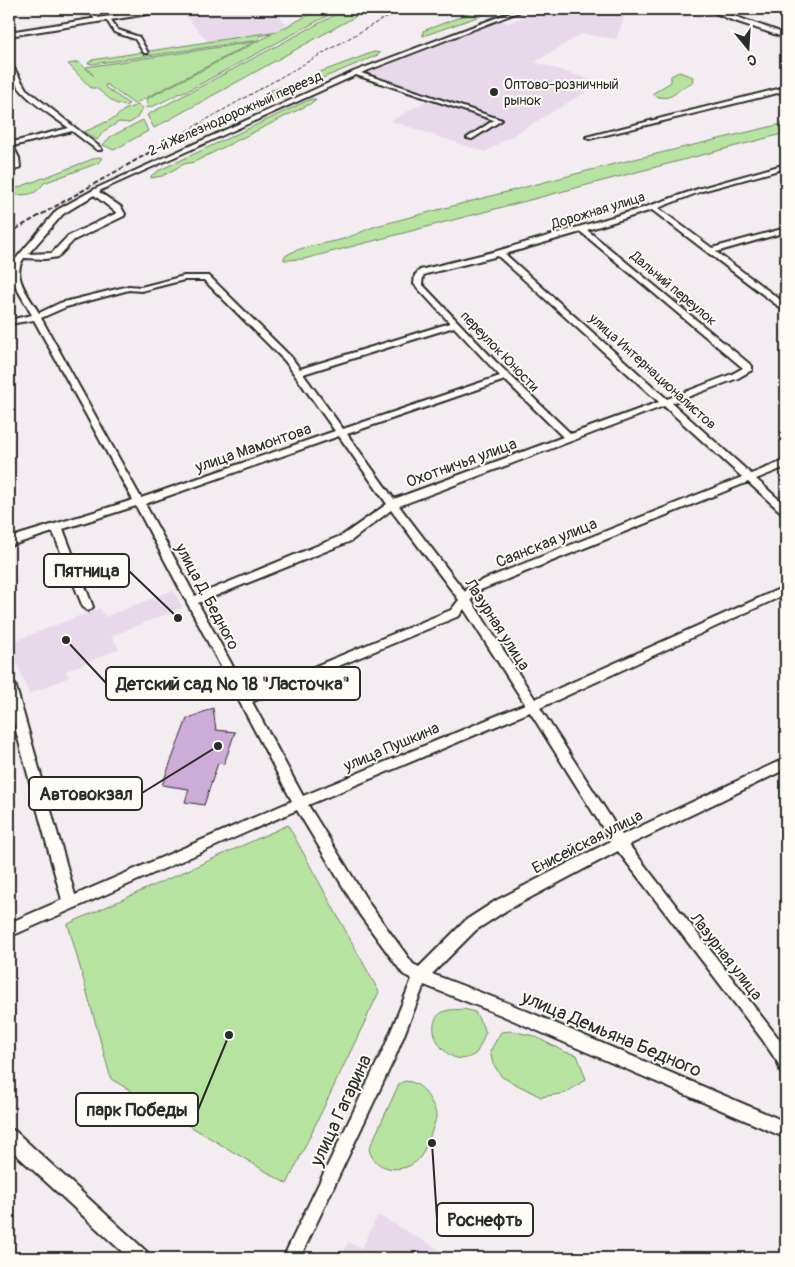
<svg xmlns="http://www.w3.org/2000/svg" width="795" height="1267" font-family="Pangolin,sans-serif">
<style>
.built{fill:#e8d9ea}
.green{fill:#b7e3a0;stroke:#718766}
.building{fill:#cdacd8;stroke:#2b2b2b}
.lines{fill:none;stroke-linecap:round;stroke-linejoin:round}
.minor-casing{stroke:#2b2b2b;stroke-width:4}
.major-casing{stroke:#2b2b2b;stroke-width:4}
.minor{fill:#fdfcf7;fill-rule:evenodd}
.major{fill:#fdfcf7;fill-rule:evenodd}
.rail-far1{stroke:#2b2b2b;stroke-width:1;stroke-dasharray:4 2;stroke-linecap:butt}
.rail{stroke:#2b2b2b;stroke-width:2;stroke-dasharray:5 2.5;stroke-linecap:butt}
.poi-dot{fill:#2b2b2b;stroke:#fdfcf7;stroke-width:2}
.labels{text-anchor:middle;stroke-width:4;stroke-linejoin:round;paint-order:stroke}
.far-poi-label{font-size:14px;fill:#2b2b2b;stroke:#fdfcf7;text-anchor:start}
.far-street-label{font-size:14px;fill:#2b2b2b;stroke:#fdfcf7}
.street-label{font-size:16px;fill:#2b2b2b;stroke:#fdfcf7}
.near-street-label{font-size:19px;fill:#2b2b2b;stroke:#fdfcf7}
.leader{fill:none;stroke:#2b2b2b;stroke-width:2}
.callout-dot{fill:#2b2b2b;stroke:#fdfcf7;stroke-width:2}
.callout{fill:#fdfcf7;stroke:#2b2b2b;stroke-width:2}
.callout-label{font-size:18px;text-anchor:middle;font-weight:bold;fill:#2b2b2b}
</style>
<rect width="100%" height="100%" fill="#f3ecf1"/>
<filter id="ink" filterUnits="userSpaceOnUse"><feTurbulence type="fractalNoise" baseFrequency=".02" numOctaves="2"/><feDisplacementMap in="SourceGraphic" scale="10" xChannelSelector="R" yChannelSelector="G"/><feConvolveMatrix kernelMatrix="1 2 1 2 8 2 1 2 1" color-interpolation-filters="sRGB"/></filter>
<g filter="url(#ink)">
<g class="built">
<path d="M74,9h83l-75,11z"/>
<path d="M180,9h107l-12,2 13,15 -10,5 -70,11z"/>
<path d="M544,9h45l-2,1 39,4 -10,25 -34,-5 -47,28 66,21 -116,69 -94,-31 35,-20 -68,-24 142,-57 8,3z"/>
<path d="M173,590l10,17 -71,29 7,13 -53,22 3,6 -40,17 -20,-51 91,-35 5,9z"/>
<path d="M378,1215l76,43h-113l7,-16 13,7z"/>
</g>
<g class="green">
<path d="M320,9h20l-151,81c-16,4 -27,15 -43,18l2,-10 124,-64 -13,2 1,1 -2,3 -166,24 -4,-1 4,-3 186,-29z"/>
<path d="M346,9h23l-215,119 -7,-13z"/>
<path d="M481,9h19l-77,27v-5z"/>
<path d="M254,42l-120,62 -28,-20 -1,3 24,17 -4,2 -10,-3 -19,-15h-5l-23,-24 11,-2 15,14 -8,-9z"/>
<path d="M374,52l6,1 -2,2 -101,42h-8l-4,-5 49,-14 -7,-1z"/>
<path d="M679,72l14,5 -1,6c-17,5 -19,22 -40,11l19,-12v-6z"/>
<path d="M311,99h5l-6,5 -116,58 -10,2 -22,12 -11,2v-2l7,-5z"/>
<path d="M137,105l6,3 -7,11 -7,4 -10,-1 -15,9 -7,9 -13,-8 31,-14 9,-8z"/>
<path d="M143,120l5,11 -34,19 -11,-5 7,-8z"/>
<path d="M786,123v10l-482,126 -20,1v-3c16,-12 40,-12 59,-18 10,-3 22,-9 33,-13l234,-61z"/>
<path d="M98,157l4,1 -4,5 -54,20c-10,15 -20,11 -35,12v-4z"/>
<path d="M288,825l91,167 -92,192 -176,-105 -43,-155z"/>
<path d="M464,1009l11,3 11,20c-3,6 -6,16 -10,21 -27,23 -60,-31 -31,-42 5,-2 13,-1 19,-2z"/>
<path d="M512,1031l22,5 31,16 12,3 9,24 -20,14 -25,4 -39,-20 -9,-13 -3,-13 11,-19z"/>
<path d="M405,1081c12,1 18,7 24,17 3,5 7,12 7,18 0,7 -11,33 -15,40 -13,19 -47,17 -52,-7l30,-65z"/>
</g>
<path class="building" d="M213,708l3,22 19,2 -11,32 -6,-1 -14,42 -19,-3 4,-13 -27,-4 25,-66z"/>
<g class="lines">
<g class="minor-casing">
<g id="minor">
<path d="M88,9h5l7,12h-4z"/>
<path d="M519,9h7l-165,64 141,47 -30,19 -5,-1 27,-18 -138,-45 -255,115 -2,2 22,15 4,7 -1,2 -50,24 -16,17 -13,2 -21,-1c-14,18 6,39 15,55l21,-10 69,-17 12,1 43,-11h25l82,81 9,12 150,-46 -36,-39 1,-9 5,-5 77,-19 146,-43 55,-19 88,-25v4l-84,23 -44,17 54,40 74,-20v4l-70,20 70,52v5h-4l-130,-99 -65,20 165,136v4l-14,8 -66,25 79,71 35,-14v7l-30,12 30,27v8l-4,-1 -34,-31 -270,109 -7,9 64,99 251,-113v8l-246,114 82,127 164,-77v11l-157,76 157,203v28l-5,-3 -3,-10 -16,-24 -144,-188 -111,59 -31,20 -44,44 76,29 278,119v16l-285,-123 -77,-30 -28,70 -96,203h-17l102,-212 27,-67 -9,-5 -43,-59 -63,-105 -288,127v-14l53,-23 -53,-195v-26l4,2 2,3 60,211 217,-94 -156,-295 -73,23 30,78 -5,4 -5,-4 -30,-75 -44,14v-8l124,-38 -99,-180 -25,4v-4l23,-5 -20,-35 -2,-8 4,-11 43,-51 40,-22 256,-116zM94,195l23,18 -49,23 -16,17 -24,1 35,-40zM581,232l162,136 -11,6 -65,25 -162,-145zM498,256l161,146 -88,32 -76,-73 -73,-77 1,-8 3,-2zM184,280h20l81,81 50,70 -194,67 -100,-180 25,-11 63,-17 12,1zM454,327l46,49 -157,53 -40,-55zM505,380l58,57 -169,62 -47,-65zM664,406l78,71 -272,108 -5,7 -66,-86zM339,436l48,68 -44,31 -148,61 -50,-92zM391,510l68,90 -8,10 -203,84 -50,-91 153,-62zM464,609l61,95 -222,92 -51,-94 207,-86zM530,712l81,129 -114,59 -31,20 -47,47 -6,-3 -43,-59 -62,-100z"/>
<path d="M706,9h7l73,25v4l-57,-19z"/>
<path d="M105,17h4l9,13 21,7 9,16h-4l-9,-14 -21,-7z"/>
<path d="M9,63l3,2 14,24 75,59v2h-4l-25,-19 -59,15 6,12 1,9 -11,7v-5l5,-3c-1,-8 -5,-14 -5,-23l60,-15c-19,-14 -62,-39 -60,-65z"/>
<path d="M786,87v4l-197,48 -3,-2z"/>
<path d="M9,1129l6,2 132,121 2,6h-20l-120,-110z"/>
</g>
</g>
<g class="major-casing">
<path id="major" d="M155,9h16l-4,2 -158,25v-4z"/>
</g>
<use href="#minor" class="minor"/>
<use href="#major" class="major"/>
<path class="rail-far1" d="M155,149l226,-129 28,-11"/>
<path class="rail" d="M9,233l148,-85"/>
</g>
</g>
<circle class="poi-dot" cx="494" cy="92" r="5"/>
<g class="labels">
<g class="far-poi-label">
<text x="504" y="89">Оптово-розничный<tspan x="504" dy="16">рынок</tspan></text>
</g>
<g class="far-street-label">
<text transform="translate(235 113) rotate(-24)" y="5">2-й Железнодорожный переезд</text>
<text transform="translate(598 210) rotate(-17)" y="5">Дорожная улица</text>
<text transform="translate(674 288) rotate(40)" y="5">Дальний переулок</text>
<text transform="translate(500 351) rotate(46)" y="5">переулок Юности</text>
<text transform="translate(653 371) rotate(42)" y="5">улица Интернационалистов</text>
</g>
<g class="street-label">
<text transform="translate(253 447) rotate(-19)" y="6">улица Мамонтова</text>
<text transform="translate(461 462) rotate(-20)" y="6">Охотничья улица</text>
<text transform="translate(546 542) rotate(-22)" y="6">Саянская улица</text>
<text transform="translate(208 596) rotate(62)" y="6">улица Д. Бедного</text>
<text transform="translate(498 624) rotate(57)" y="6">Лазурная улица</text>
<text transform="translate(391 746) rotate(-23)" y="6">улица Пушкина</text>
<text transform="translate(587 841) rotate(-27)" y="6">Енисейская улица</text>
<text transform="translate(727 956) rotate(52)" y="6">Лазурная улица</text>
</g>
<g class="near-street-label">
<text transform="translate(612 1033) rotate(23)" y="7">улица Демьяна Бедного</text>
<text transform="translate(340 1110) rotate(-65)" y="7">улица Гагарина</text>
</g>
</g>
<path class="leader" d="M178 618L129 571M66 640L106 683M218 746L142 793M229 1035L198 1110M432 1143L437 1219"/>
<g class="callout-dot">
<circle cx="178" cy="618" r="5"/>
<circle cx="66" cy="640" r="5"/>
<circle cx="218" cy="746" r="5"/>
<circle cx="229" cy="1035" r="5"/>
<circle cx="432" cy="1143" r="5"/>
</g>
<g class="callout">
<rect x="44" y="554" width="85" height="33" rx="5"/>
<rect x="106" y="667" width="254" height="33" rx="5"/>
<rect x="29" y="777" width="113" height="33" rx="5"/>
<rect x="76" y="1093" width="122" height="33" rx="5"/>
<rect x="437" y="1203" width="96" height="33" rx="5"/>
</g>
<g class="callout-label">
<text x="87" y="577">Пятница</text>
<text x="233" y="690">Детский сад № 18 "Ласточка"</text>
<text x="86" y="800">Автовокзал</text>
<text x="137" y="1116">парк Победы</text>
<text x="485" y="1226">Роснефть</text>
</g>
<rect width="795" height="1267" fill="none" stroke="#fdfcf7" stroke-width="30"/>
<rect x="15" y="15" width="765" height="1237" fill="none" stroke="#2b2b2b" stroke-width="2" filter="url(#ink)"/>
<g transform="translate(748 48) rotate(162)" stroke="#fdfcf7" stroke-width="4" paint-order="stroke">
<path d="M0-4L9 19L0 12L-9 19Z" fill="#2b2b2b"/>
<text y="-8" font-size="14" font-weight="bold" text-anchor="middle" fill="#2b2b2b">С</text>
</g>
</svg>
